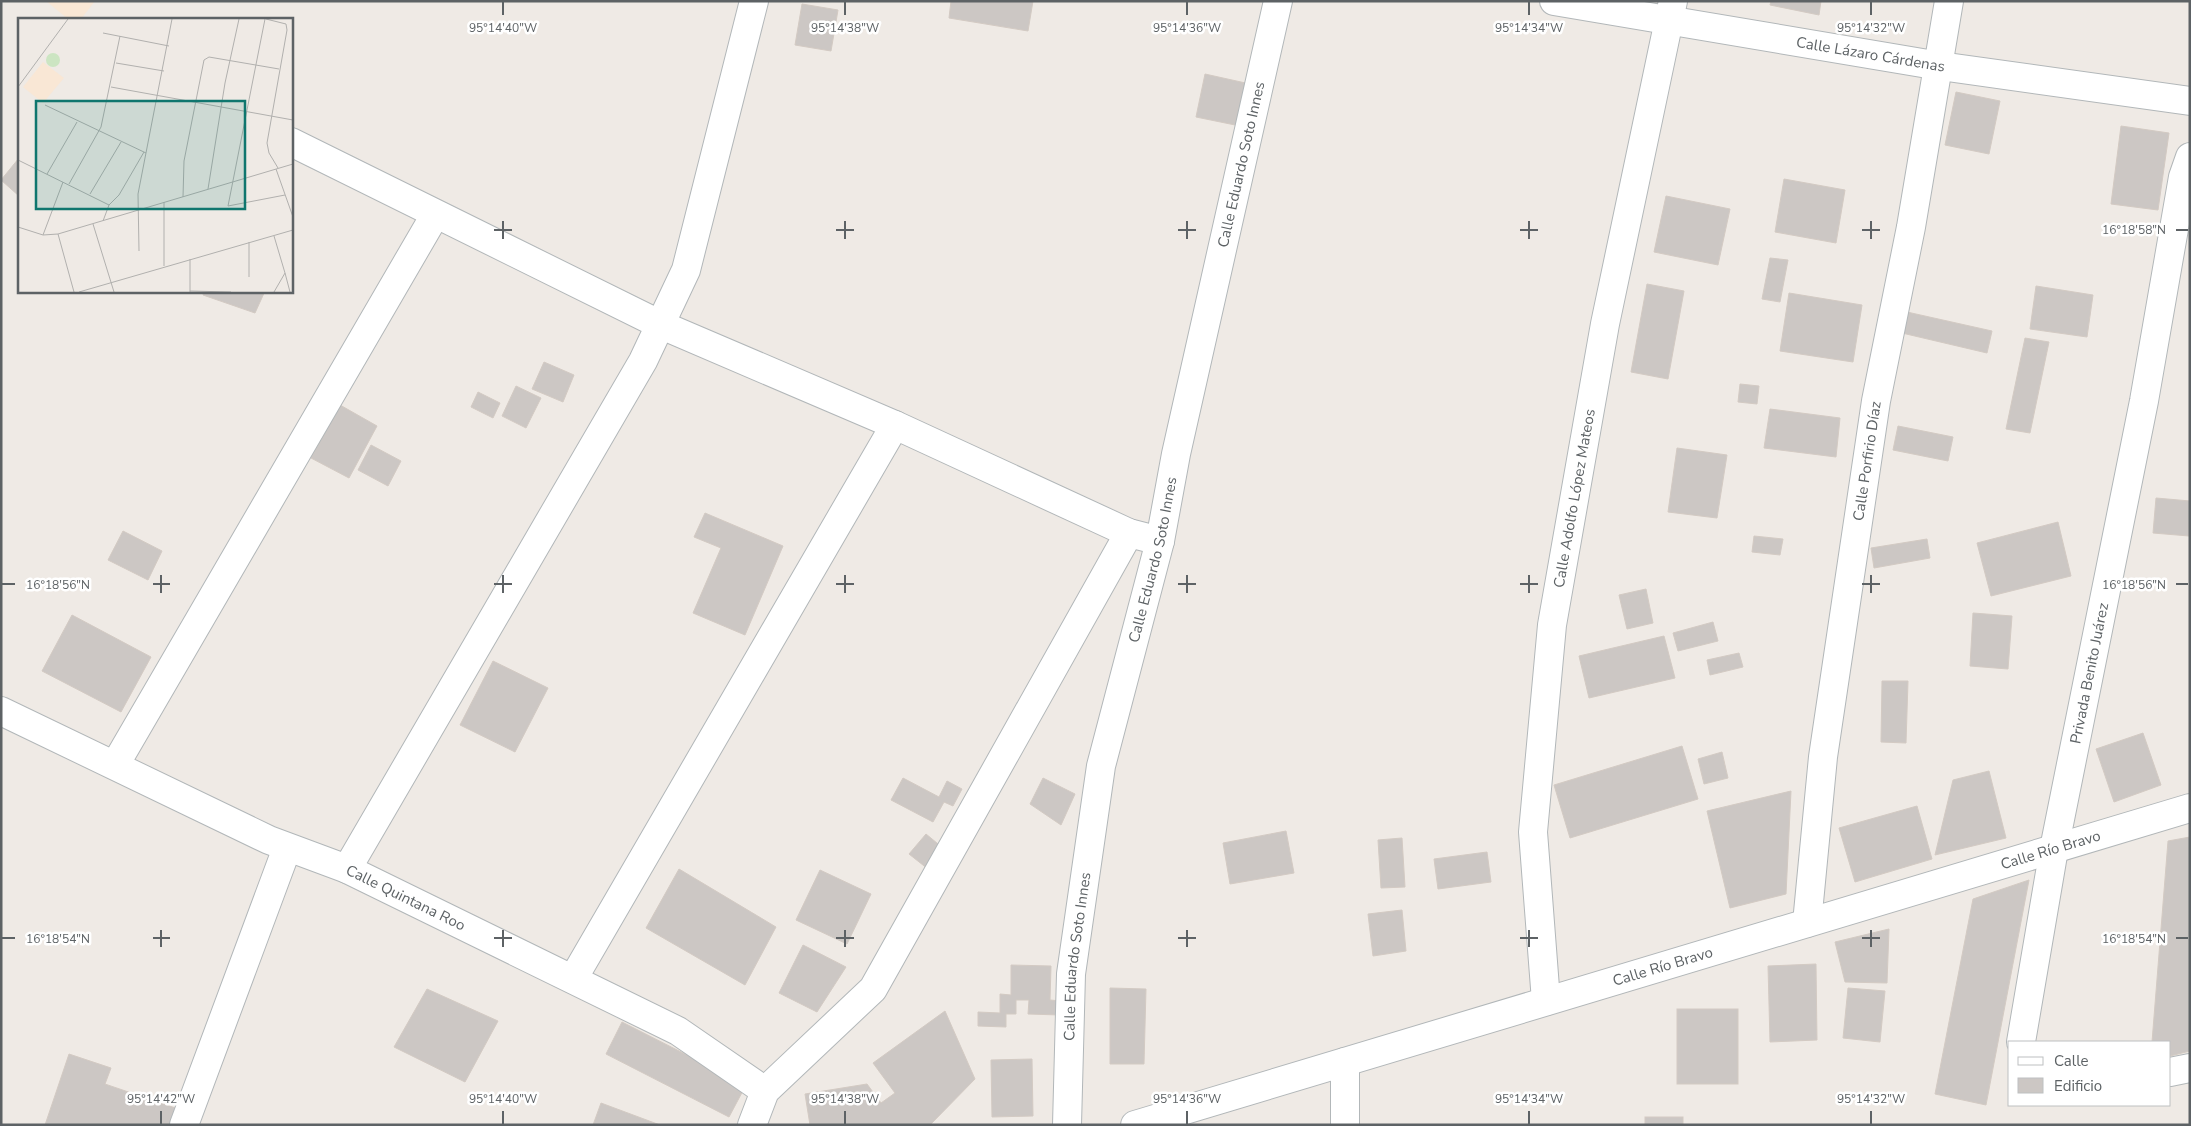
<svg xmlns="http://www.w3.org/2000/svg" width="2191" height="1126" font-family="'Nunito Sans',sans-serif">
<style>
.sand{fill:#f9e7d5}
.building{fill:#ccc7c4;stroke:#d3cac3}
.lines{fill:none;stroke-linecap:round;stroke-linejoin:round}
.street-casing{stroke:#b2b7b9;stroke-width:30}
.street{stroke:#fff;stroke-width:28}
.ticks{fill:none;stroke:#5d6265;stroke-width:2}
.labels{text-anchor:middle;stroke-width:5;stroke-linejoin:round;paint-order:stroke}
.street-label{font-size:15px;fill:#5d6265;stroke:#fff}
.inset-road{fill:none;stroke:#b1b0ae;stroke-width:1}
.view{fill:#0f766e;fill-opacity:0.15;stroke:#0f766e;stroke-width:2.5}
.inset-edge{fill:none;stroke:#5d6265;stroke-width:2.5}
.ticks-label{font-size:12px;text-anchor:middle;fill:#5d6265;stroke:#fff;stroke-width:5;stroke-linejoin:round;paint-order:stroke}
</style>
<rect width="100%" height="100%" fill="#efeae5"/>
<path class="sand" d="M46,1h49l-14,18h-13z"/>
<g class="building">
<path d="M951,1h82l-5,30 -79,-13z"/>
<path d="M1771,1h50l-2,14 -49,-10z"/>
<path d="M802,4l36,6 -7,41 -36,-6z"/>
<path d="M1205,74l45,10 -10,42 -44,-9z"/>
<path d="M1956,92l44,9 -11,53 -44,-9z"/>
<path d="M2121,126l48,7 -11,77 -47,-6z"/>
<path d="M19,158v38l-18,-16z"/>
<path d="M1784,179l61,11 -9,53 -61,-11z"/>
<path d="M1666,196l64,13 -12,56 -64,-13z"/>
<path d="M1770,258l18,2 -8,42 -18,-3z"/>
<path d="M1647,284l37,7 -16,88 -37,-7z"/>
<path d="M2036,286l57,9 -6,42 -57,-8z"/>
<path d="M204,291h61l-10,22 -52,-18z"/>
<path d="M1789,293l73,12 -9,57 -73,-11z"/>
<path d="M1907,312l85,19 -5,22 -85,-20z"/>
<path d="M2025,338l24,4 -19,91 -24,-4z"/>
<path d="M544,362l30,13 -11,27 -31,-13z"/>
<path d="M1740,384l19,2 -2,18 -19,-2z"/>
<path d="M516,386l25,12 -15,30 -24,-12z"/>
<path d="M478,392l22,11 -7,15 -22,-11z"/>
<path d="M340,405l37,21 -28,52 -38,-20z"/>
<path d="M1770,409l70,9 -4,39 -72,-9z"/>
<path d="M1898,426l55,11 -5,24 -55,-11z"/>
<path d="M371,445l30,16 -13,25 -30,-16z"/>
<path d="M1677,448l50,7 -10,63 -49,-6z"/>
<path d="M2156,498l34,3 -1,35 -36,-3z"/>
<path d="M705,513l78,33 -38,89 -52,-22 28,-65 -27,-11z"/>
<path d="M2058,522l13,54 -80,20 -14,-53z"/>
<path d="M123,531l39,20 -14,29 -40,-20z"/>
<path d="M1754,536l29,3 -3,16 -28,-3z"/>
<path d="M1927,539l3,19 -56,10 -3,-20z"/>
<path d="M1646,589l7,34 -26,6 -8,-34z"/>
<path d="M1973,613l39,3 -4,53 -38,-3z"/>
<path d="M72,615l79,42 -30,55 -79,-41z"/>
<path d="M1713,622l5,19 -40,10 -5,-18z"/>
<path d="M1664,636l11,42 -86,20 -10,-42z"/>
<path d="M1739,653l4,14 -33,8 -3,-15z"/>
<path d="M493,661l55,27 -33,64 -55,-27z"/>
<path d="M1882,681h26l-2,62 -25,-1z"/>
<path d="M2143,733l18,52 -47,17 -18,-53z"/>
<path d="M1682,746l16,53 -128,39 -16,-53z"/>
<path d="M1722,752l6,26 -24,6 -6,-25z"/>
<path d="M1989,771l17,67 -71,17 18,-75z"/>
<path d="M903,778l36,19 8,-16 15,8 -9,17 -9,-4 -11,20 -42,-22z"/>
<path d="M1043,778l32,16 -14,31 -31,-21z"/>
<path d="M1791,791l-5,103 -56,14 -23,-97z"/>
<path d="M1917,806l15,53 -77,23 -16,-54z"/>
<path d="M1286,831l8,42 -64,11 -7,-41z"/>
<path d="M926,834l23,19 -16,20 -24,-19z"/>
<path d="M2190,837v214l-20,5v-14h-18l16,-201z"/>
<path d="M1402,838l3,49 -24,1 -3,-48z"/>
<path d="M1487,852l4,30 -53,7 -4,-30z"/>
<path d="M679,869l97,58 -31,58 -99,-57z"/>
<path d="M820,870l51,24 -24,50 -51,-24z"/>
<path d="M2029,880l-43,225 -51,-11 38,-195z"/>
<path d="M1402,910l4,41 -33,5 -5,-42z"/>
<path d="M1889,929l-2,54 -42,-1 -10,-40z"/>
<path d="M803,945l43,22 -29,45 -38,-19z"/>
<path d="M1816,964l1,76 -47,2 -2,-76z"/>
<path d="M1011,965l40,1 -1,34 11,1 -1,14 -32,-1 1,-14h-13v14h-10v13l-28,-1v-14l22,1v-19l11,1z"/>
<path d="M1110,988l36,1 -2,75h-34z"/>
<path d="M1848,988l37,3 -5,51 -37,-4z"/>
<path d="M427,989l71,32 -33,61 -71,-35z"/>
<rect x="1677" y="1009" width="61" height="75"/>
<path d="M945,1011l30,68 -45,46h-120l-5,-31 62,-10 14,19 14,-10 -22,-30z"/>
<path d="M622,1022l124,63 -17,32 -123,-63z"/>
<path d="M69,1054l42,14 -6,16 79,27 -5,14h-134z"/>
<path d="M1032,1059l1,57 -41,1 -1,-57z"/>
<path d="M601,1103l59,22h-67z"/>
<rect x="1645" y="1117" width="38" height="8"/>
</g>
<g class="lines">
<g class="street-casing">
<g id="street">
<path id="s1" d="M1554,1l386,65 250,35"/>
<path d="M291,142l368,182 236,101 234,108 31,8"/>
<path id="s2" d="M1,711l268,129 78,29 331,162 87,60"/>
<path d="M115,765l320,-550"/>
<path d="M347,869l296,-508 43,-91 68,-269"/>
<path id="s3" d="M1807,923l16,-166 53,-356 35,-174 38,-226"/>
<path d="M573,979l322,-554"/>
<path id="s4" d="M1546,1001l-13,-169 19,-207 53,-301 68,-323"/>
<path id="s5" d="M2021,1042l33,-193 90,-448 39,-224 7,-20"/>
<path d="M1345,1062v63"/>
<path d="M2170,1072l20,-4"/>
<path d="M184,1125l103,-277"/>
<path d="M752,1125l13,-34 108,-102 256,-456"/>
<path id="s6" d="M1067,1125l4,-151 30,-208 59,-225 16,-87 102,-453"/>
<path id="s7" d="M1135,1125l1055,-317"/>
</g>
</g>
<use href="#street" class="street"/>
</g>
<path class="ticks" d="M503,2v13M845,2v13M1187,2v13M1529,2v13M1871,2v13M503,221v18M845,221v18M1187,221v18M1529,221v18M1871,221v18M494,230h18M836,230h18M1178,230h18M1520,230h18M1862,230h18M2176,230h12M161,575v18M503,575v18M845,575v18M1187,575v18M1529,575v18M1871,575v18M2,584h13M153,584h17M494,584h18M836,584h18M1178,584h18M1520,584h18M1862,584h18M2176,584h12M161,930v17M503,930v17M845,930v17M1187,930v17M1529,930v17M1871,930v17M2,938h13M153,938h17M494,938h18M836,938h18M1178,938h18M1520,938h18M1862,938h18M2176,938h12M161,1111v13M503,1111v13M845,1111v13M1187,1111v13M1529,1111v13M1871,1111v13"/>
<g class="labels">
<g class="street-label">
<text dy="5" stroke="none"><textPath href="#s1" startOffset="321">Calle Lázaro Cárdenas</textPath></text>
<text dy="5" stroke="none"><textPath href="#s6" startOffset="979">Calle Eduardo Soto Innes</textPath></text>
<text dy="5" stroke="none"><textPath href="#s3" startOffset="466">Calle Porfirio Díaz</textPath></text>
<text dy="5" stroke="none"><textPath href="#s4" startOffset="506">Calle Adolfo López Mateos</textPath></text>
<text dy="5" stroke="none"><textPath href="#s6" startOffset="574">Calle Eduardo Soto Innes</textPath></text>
<text dy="5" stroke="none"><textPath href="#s5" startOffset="375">Privada Benito Juárez</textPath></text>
<text dy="5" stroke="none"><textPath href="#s7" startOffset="956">Calle Río Bravo</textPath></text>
<text dy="5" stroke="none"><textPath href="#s2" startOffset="446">Calle Quintana Roo</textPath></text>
<text dy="5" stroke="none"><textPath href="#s6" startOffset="169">Calle Eduardo Soto Innes</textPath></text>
<text dy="5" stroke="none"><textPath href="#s7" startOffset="551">Calle Río Bravo</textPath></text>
</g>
</g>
<g transform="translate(18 18)">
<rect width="275" height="275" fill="#efeae5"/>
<path d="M28 42a7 7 0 1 1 14 0a7 7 0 1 1-14 0Z" fill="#cce5c2"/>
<path d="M25,44l21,16 -21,25 -20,-16z" fill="#f9e7d5"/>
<path class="inset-road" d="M247,1l-37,187 57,-11M248,1l20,5 1,6 -20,113 2,10 9,15M85,15l66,13M98,45l48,8M0,69l50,-68M93,69l182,33M27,87l101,48M0,142l91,45M258,151l17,48M29,156l30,-52M51,166l32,-57 19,-91M190,171l17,-106 14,-64M72,176l31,-52M165,179l1,-36 20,-101 5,-3 70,12M146,184v64M85,203l6,-16 10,-10 25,-43M75,206l21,68M0,209l25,8 15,-1 235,-70M40,216l16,58M25,217l20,-53M121,233l-1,-57 34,-175M267,255l5,19M231,259v-35M172,273l41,1M61,274l214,-62M172,274v-33M256,274l11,-19 -11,-37"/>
<path class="view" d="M18,83h209v108h-209z"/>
<rect width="275" height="275" class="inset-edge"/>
</g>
<g class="ticks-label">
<text x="503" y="32">95°14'40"W</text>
<text x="845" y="32">95°14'38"W</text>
<text x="1187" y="32">95°14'36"W</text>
<text x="1529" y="32">95°14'34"W</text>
<text x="1871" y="32">95°14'32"W</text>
<text x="2134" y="234">16°18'58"N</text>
<text x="58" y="589">16°18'56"N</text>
<text x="2134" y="589">16°18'56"N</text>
<text x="58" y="943">16°18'54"N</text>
<text x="2134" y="943">16°18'54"N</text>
<text x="161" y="1103">95°14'42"W</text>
<text x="503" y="1103">95°14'40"W</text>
<text x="845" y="1103">95°14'38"W</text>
<text x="1187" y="1103">95°14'36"W</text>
<text x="1529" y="1103">95°14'34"W</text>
<text x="1871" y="1103">95°14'32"W</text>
</g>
<rect width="2191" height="1126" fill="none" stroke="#5d6265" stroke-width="5"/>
<rect x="2008" y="1041" width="162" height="65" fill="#ffffff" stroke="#bec0c1"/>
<rect x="2018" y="1057" width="25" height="8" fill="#ffffff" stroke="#bec0c1"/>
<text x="2054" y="1066" font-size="15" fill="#5d6265">Calle</text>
<rect x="2018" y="1078" width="25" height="15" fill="#ccc7c4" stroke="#bec0c1"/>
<text x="2054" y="1091" font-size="15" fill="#5d6265">Edificio</text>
</svg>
